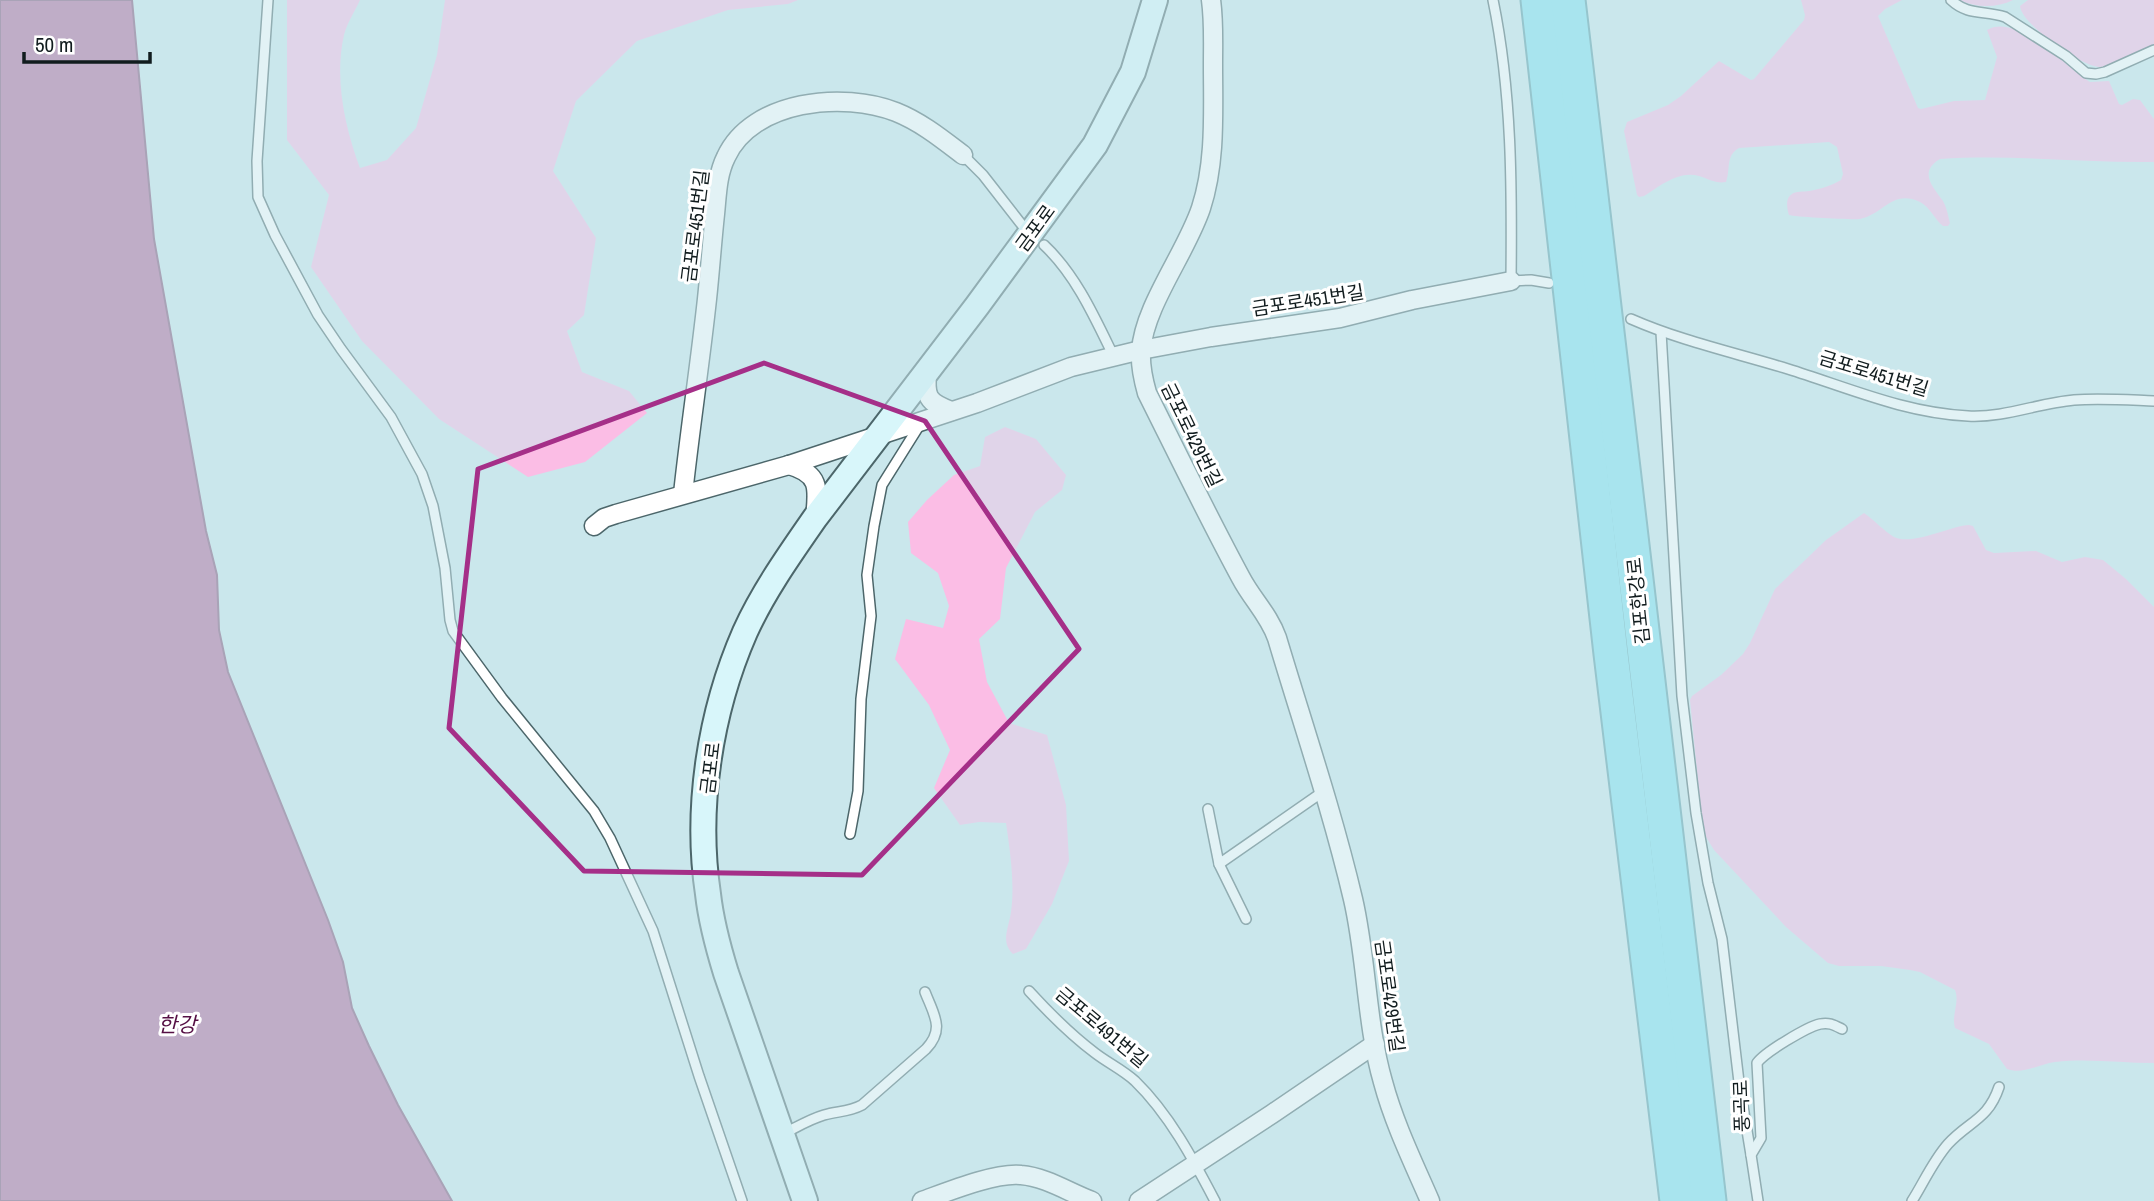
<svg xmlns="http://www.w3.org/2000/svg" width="2154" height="1201" font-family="'Archivo Narrow','Noto Sans KR',sans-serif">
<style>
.green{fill:#fbbde5}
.water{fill:#b1669a;stroke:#815075;stroke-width:2}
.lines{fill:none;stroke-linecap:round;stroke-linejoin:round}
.lane-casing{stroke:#4c666a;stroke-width:12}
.street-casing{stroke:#4c666a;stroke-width:21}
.secondary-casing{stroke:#4c666a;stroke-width:28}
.highway-casing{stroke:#589ba6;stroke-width:37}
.lane{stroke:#fff;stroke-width:9}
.street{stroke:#fff;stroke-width:18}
.secondary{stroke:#d8f6fa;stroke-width:24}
.highway{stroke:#7ee0ef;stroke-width:33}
.marked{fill:none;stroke:#a52f88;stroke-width:5;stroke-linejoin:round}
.labels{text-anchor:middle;stroke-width:6;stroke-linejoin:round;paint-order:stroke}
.street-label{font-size:19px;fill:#111c1e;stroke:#fff}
.water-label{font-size:21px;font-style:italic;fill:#550f44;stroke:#fff}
</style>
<rect width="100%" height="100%" fill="#cae7ec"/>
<g class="green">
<path d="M287,0h73c-5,11 -13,23 -16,35 -10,44 1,92 16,133l27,-8 29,-32 21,-73 8,-55h353l-10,4 -60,6 -91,31 -61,60 -23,70 43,67 -12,77 -17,16 15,41 47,19 18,22 -62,49 -57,15 -89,-58 -77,-78 -51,-74 18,-72 -42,-55z"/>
<path d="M1801,0h101l-17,9 -7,7 40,92 3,1 33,-8 31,-1 12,-43 -10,-27c29,-18 79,37 103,52l19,-1 10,23 3,1 11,-6 7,1 14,19v43c-71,1 -143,-8 -214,-3 -22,13 -7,28 3,42 4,7 5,15 7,22l-2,3h-5c-8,-6 -13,-19 -23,-24 -28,-13 -36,12 -60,17 -7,1 -64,-2 -71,-4 -2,-6 -4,-17 3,-21 3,-3 12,-2 17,-3 11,-2 22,-5 32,-11l2,-6 -6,-27 -8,-5 -90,6c-14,8 -8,21 -13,34 -10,2 -17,-3 -27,-6 -20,-6 -39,10 -55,20l-5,1 -2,-2 -13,-64 3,-9 41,-17 13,-9 38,-35 32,19 3,-1 50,-59 1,-5z"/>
<path d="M1960,0h53c-16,8 -37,8 -53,0z"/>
<path d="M2028,0h126v44c-14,8 -39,24 -55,23 -18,-1 -78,-43 -79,-61z"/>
<path d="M1005,427l31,12 30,36 -4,15 -27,22 -29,56 -6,51 -21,20 8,43 22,41 38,12 19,70 3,56 -17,43 -26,45 -13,5c-13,-12 -4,-27 -2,-42 4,-28 -1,-61 -5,-89l-27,-1 -19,3 -26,-37 16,-38 -21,-45 -34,-46 11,-40 37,9 6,-22 -11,-33 -27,-20 -3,-31 19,-22 27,-25 26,-9 5,-29z"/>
<path d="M1864,513c10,7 20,18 30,24 18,9 56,-11 75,-12l4,1 13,24 8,3 42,-2 26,11 23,-5 18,3 23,19 28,28v456c-33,0 -66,-5 -99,-1 -16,2 -32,13 -48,7l-18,-25 -34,-16c-4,-13 5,-25 0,-38l-35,-18 -10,-2 -29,-4h-42l-11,-3 -42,-36 -72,-77 -8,-13 -5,-25 -11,-112 2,-4 29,-21 22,-21 7,-11 25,-54 51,-49z"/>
</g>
<path class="water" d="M0,0h132l22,239 52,292 11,44 2,55 9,42 100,248 15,42 9,46 17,38 29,59 54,96h-452z"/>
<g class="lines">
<g class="lane-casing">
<g id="lane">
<path d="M268,0l-11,161 1,36 17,38 43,80 23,34 50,68 31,57 11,32 12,62 5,52 3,11 49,67 92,113 16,27 43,93 46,145 43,125"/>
<path d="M1493,0c19,92 19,187 18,281l20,-1 18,3"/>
<path d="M1951,0c17,16 33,10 54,17l61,39 20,17 10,1 9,-2 49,-22"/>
<path d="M963,155l20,20 39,50"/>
<path d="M1044,245c32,30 51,73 70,112"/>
<path d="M1631,319c50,22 105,34 157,50 61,19 117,44 180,47 36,2 71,-13 106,-16 26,-2 54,0 80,1"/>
<path d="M1661,332l21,364 14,117 12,70 14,56 17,143 12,73"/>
<path d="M1208,809l11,55 105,-73"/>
<path d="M850,834l8,-43 3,-92 10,-83 -4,-41 7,-49 8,-41 37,-59"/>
<path d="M1219,864l27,55"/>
<path d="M1029,991c21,23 42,44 66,62 13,10 28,17 40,28 34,33 58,78 80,120"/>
<path d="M783,1134c14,-7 27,-15 41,-19 14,-4 25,-3 38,-10l64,-56c19,-20 8,-34 -1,-57"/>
<path d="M1758,1201l-7,-46 10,-17 -4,-75c8,-11 50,-36 63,-39 9,-2 14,1 22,5"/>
<path d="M1912,1201c12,-19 21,-40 36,-57 21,-23 40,-24 51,-57"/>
</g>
</g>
<g class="street-casing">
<g id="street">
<path d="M1211,0c3,21 2,43 2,64 0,48 3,98 -12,144 -15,45 -57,98 -60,143 -1,15 2,28 6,42 31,62 61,124 94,185 11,21 28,37 36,60 26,87 55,172 76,261 14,60 13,124 30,183 11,41 30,80 47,119"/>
<path d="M927,371c-2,26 0,31 24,40"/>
<path d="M789,465c32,9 29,24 26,53"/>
<path d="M683,494c7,-65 17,-130 24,-195 3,-28 5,-57 8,-85 2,-19 2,-39 11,-57 26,-57 118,-66 170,-45 25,10 46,27 67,43"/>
<path d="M594,526l10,-8 12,-4 173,-49 188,-62 94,-36 70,-17 70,-13 129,-19 72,-18 99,-19"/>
<path d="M922,1201c25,-9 74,-29 99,-26 25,2 49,18 71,26"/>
<path d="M1139,1201l133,-87 103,-70"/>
</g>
</g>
<g class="secondary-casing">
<path id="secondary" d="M805,1201l-79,-228c-8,-26 -15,-52 -18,-79 -13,-86 2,-182 37,-262 18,-40 45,-78 70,-114l162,-212 118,-161 38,-73 22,-72"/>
</g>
<g class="highway-casing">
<g id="highway">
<path d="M1538,0l73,654 66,547"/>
<path d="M1568,0l141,1201"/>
</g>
</g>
<use href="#lane" class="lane"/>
<use href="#street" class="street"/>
<use href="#secondary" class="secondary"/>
<use href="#highway" class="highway"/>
</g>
<path d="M0 0H2154V1201H0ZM764,363l161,58 154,228 -217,226 -278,-4 -135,-143 29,-259z" fill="#cae7ec" fill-opacity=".55" fill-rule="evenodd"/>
<path class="marked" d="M764,363l161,58 154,228 -217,226 -278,-4 -135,-143 29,-259z"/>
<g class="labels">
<g class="street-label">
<text transform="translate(695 226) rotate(-83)" y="7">금포로451번길</text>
<text transform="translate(1035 228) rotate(-54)" y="7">금포로</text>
<text transform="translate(1308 300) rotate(-9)" y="7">금포로451번길</text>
<text transform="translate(1874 373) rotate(17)" y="7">금포로451번길</text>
<text transform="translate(1192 435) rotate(64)" y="7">금포로429번길</text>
<text transform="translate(1638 601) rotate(-96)" y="7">김포한강로</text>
<text transform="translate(710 768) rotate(-83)" y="7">금포로</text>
<text transform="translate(1390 996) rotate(82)" y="7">금포로429번길</text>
<text transform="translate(1102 1027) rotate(40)" y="7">금포로491번길</text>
<text transform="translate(1741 1106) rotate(-92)" y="7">풍곡로</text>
</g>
<g class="water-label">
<text x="177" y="1032">한강</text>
</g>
</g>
<path d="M24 52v10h126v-10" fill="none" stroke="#111c1e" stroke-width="3.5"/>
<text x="35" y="52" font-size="21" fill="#111c1e" stroke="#ffffff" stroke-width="5" paint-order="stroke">50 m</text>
</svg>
